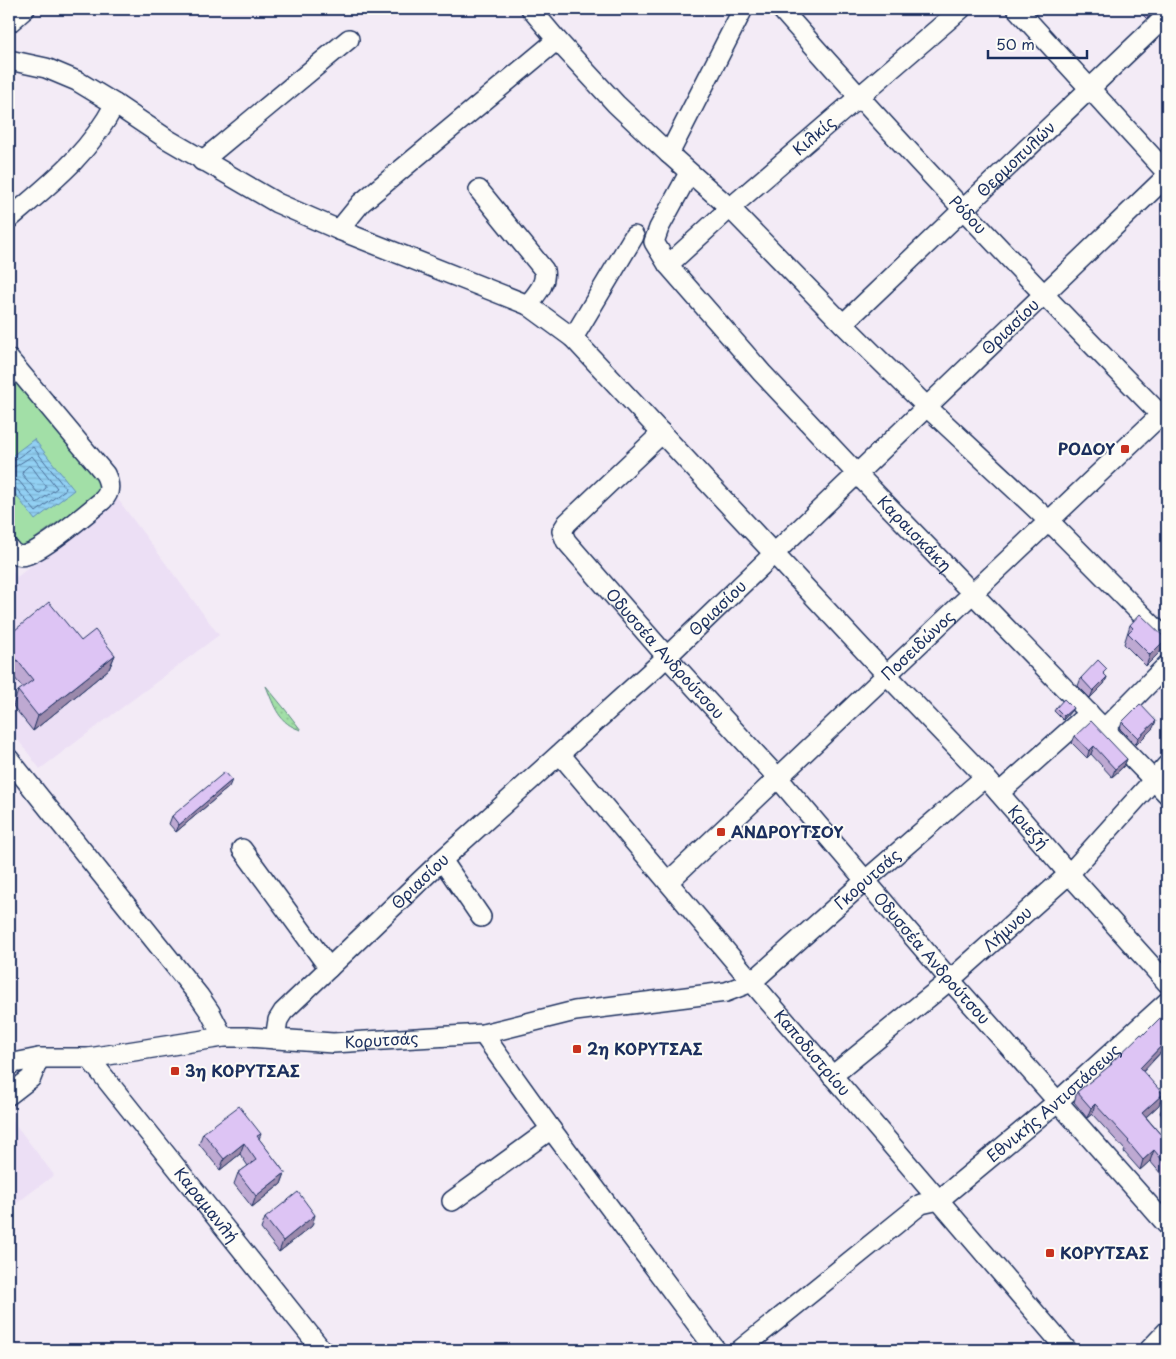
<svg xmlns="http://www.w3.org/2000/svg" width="1176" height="1359" font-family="'Playpen Sans',sans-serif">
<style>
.built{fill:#ecdff5}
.grass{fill:url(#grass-dots);stroke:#5e8782}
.garden{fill:#a2dfa7;stroke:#5e8782}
.water{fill:url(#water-rules);stroke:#6290b7}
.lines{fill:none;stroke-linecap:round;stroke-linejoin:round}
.shore{stroke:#4b6f9a;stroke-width:1}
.minor-casing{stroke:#1b2f5e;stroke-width:22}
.minor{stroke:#fdfcf7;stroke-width:19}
.wall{fill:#bea9d2;stroke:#1b2f5e}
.shaded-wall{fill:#9b89ab;stroke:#1b2f5e}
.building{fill:#ddc4f4;stroke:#1b2f5e}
.poi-dot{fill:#c8321e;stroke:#fdfcf7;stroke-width:2}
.labels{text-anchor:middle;stroke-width:4;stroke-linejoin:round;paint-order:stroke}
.street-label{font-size:16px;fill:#1b2f5e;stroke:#fdfcf7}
.poi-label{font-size:16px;font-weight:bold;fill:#1b2f5e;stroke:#fdfcf7;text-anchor:start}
</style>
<defs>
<pattern id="grass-dots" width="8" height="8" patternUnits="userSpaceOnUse" patternTransform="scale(1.25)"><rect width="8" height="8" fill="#a2dfa7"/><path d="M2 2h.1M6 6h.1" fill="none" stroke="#8bc092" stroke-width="1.8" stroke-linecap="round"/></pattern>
<pattern id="water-rules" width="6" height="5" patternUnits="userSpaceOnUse" patternTransform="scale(1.25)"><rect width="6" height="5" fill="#92d0f3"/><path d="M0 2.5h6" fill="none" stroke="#7db3d3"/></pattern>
</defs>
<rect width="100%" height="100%" fill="#f3ebf6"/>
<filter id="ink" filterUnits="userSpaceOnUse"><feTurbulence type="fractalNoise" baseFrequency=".02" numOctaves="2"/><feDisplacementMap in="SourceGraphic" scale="10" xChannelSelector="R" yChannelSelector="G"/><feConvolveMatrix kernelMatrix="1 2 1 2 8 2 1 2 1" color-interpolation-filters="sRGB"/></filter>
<g filter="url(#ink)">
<g class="built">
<path d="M117,498l102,137 -179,134 -31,-41v-161l8,10z"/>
<path d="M9,1116l45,59 -45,34z"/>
</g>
<path class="grass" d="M266,686l18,22 17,22c-22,-6 -27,-24 -35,-44z"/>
<path class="garden" d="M10,376l90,105 -1,12 -76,54 -14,-5v-165z"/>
<path class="water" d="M34,439l40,51 -39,30 -26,-34v-28z"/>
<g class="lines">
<g class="shore">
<path d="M9,462l4,-1 20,-14 33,42 -30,23 -22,-26 -5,-2"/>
<path d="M29,466l3,1 14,19v2l-6,5 -3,-1 -15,-18 1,-3z"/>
<path d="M9,468l7,-2 16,-10 25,32 -20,15 -18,-22 -10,-3"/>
</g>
<g class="minor-casing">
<g id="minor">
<path d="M531,9l26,31 59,64 53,50 61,54 113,116 84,83 122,114 118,119"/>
<path id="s1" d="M781,9c122,139 250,274 380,406"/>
<path d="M1017,9l150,164"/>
<path d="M9,23l16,-14"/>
<path id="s2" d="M9,60l37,8 31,13 38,23 52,35 110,64 62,27 189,75 45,33 314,337 98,102 84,97 98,109"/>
<path d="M669,154l74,-145"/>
<path d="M202,161l147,-122"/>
<path id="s3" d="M689,173l-30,55 -5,14 14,23 94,108 95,101 310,320"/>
<path d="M479,190l65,80c3,14 -8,24 -16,35"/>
<path d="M9,219c42,-36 80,-65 106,-115"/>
<path d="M339,230l22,-27 196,-163"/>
<path id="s4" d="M668,265l62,-57 231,-199"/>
<path id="s5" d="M843,324l324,-309"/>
<path d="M573,338l61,-102"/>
<path d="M9,359l96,115c5,10 6,18 -2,26 -17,14 -59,50 -77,55 -8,2 -13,-1 -17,-7"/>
<path id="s6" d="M662,433l-95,90 -5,8 4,10 101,116 111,121 172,202 217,245"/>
<path d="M1104,729l63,-64"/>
<path id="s7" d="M560,754l192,228 315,368"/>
<path d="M9,759l190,237 11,16 13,25"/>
<path d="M999,793l90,-80"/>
<path d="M242,849l87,119"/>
<path d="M442,860l39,57"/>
<path id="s8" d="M668,882l499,-473"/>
<path d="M483,1034l68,95 165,221"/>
<path id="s9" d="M275,1039l3,-19 5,-8 159,-152 215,-194 510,-490"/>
<path id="s10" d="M89,1058l233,292"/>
<path id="s11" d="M9,1064l30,-6h50l134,-21h24l86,6 150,-9 92,-23 151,-19 26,-10 114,-102 119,-103"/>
<path id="s12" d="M832,1076l118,-96 119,-106 98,-109"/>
<path d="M9,1095l22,-17 8,-20"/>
<path d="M452,1201l99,-72"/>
<path id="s13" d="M740,1350l181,-146 18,-4 118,-98 110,-100"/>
<path d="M1149,1350l18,-19"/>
</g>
</g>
<use href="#minor" class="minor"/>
</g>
<g class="wall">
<path d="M1137,9h21l-11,10z"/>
<path d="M1130,625l32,25 -16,16 -22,-22z"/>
<path d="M9,635l72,6 34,14 -6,14 -76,62 -20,-25 5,-15 5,-3 -14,-17z"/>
<path d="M1105,675l2,2 -3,7 -14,14 -12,-12 3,-8z"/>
<path d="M1056,708h17l-2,3 -8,9 -9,-9z"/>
<path d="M1122,722l31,6 -17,17 -16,-16z"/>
<path d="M1075,736l52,23 -3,7 -12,11 -21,-23 -4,4 -15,-15z"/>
<path d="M229,787l-53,45 -7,-8 3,-8z"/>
<path d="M1167,1011v40l-3,-2 -21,23 16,33 -13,12 21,25v39l-17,-20 -10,9 -16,-18 1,-2 -33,-36 -5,4 -13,-16 3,-10 33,-26 1,-3 32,-28z"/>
<path d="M1167,1102v19l-7,-8 3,-7z"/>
<path d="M203,1133l58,1 -2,5 26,34 -4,11 -29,23 -18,-23 4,-11 10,-7 -8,-12 -20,16 -21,-26z"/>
<path d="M265,1218l47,8 -33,26 -18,-23z"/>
</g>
<g class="shaded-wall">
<path d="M1152,9h6l-11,10 3,-8z"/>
<path d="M1166,639l-4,11 -16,16 4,-11z"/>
<path d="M115,655l-6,14 -76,62 5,-15z"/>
<path d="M1107,677l-3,7 -14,14 3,-7z"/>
<path d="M1073,708l-2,3 -8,9 1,-4z"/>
<path d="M1156,721l-3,7 -17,17 2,-7z"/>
<path d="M1094,746l-3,8 -4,4 2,-7z"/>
<path d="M1127,759l-3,7 -12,11 3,-8z"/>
<path d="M232,780l-3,7 -53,45 3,-7z"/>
<path d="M1167,1040l-3,9 -28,29 4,-10z"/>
<path d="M1163,1094l-4,11 -20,18 3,-10z"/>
<path d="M1095,1104l-3,10 -5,4 4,-10z"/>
<path d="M244,1143l-4,11 -20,16 4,-11z"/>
<path d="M1154,1150l-4,11 -10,9 3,-10z"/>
<path d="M285,1173l-4,11 -29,23 4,-11z"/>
<path d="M315,1215l-3,11 -33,26 4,-11z"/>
</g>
<g class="building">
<path d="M49,602l32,39 14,-11 20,25 -77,61 -20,-25 15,-11 -24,-30v-15z"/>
<path d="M1140,614l26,25 -16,16 -22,-22 5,-5 -3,-3z"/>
<path d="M1098,660l9,9 -4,4 4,4 -14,14 -12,-13z"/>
<path d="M1064,699l9,9 -9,8 -8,-8z"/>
<path d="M1140,704l16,17 -18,17 -16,-16z"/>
<path d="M1091,721l36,38 -12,10 -21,-23 -5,5 -14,-15z"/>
<path d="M225,772l7,8 -53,45 -7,-9z"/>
<path d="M1167,1011v29l-27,28 23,26 -21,19 25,29v24l-13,-16 -11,10 -15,-18 1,-1 -34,-37 -4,4 -14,-16 35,-28 -1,-1 30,-29 2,1z"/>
<path d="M1167,1102v8l-4,-4z"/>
<path d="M239,1106l22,28 -4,2 28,37 -29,23 -18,-23 18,-13 -12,-17 -20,16 -21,-26z"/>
<path d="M298,1192l17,23 -32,26 -18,-23z"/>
</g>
</g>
<g class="poi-dot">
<rect x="1120" y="444" width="10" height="10" rx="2.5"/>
<rect x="716" y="827" width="10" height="10" rx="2.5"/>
<rect x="572" y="1044" width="10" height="10" rx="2.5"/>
<rect x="170" y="1066" width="10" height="10" rx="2.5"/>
<rect x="1045" y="1248" width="10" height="10" rx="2.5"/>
</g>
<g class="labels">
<g class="street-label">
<text dy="6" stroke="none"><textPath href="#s4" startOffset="195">Κιλκίς</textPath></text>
<text dy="6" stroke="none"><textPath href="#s5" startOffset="239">Θερμοπυλών</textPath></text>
<text dy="6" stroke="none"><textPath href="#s1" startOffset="278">Ρόδου</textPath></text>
<text dy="6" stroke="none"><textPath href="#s9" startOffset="1028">Θριασίου</textPath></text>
<text dy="6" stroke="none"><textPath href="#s3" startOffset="469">Καραισκάκη</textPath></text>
<text dy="6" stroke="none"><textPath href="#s9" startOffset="622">Θριασίου</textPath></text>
<text dy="6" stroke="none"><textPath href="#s8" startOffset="344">Ποσειδώνος</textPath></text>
<text dy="6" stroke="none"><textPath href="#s6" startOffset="301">Οδυσσέα Ανδρούτσου</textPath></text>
<text dy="6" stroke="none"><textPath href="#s2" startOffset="1301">Κριεζή</textPath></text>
<text dy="6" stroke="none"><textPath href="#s11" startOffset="906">Γκορυτσάς</textPath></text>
<text dy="6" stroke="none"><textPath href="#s9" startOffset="218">Θριασίου</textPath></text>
<text dy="6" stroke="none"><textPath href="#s12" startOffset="229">Λήμνου</textPath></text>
<text dy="6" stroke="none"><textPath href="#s6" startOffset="706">Οδυσσέα Ανδρούτσου</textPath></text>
<text dy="6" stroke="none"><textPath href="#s11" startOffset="375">Κορυτσάς</textPath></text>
<text dy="6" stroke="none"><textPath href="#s7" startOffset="391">Καποδιστρίου</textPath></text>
<text dy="6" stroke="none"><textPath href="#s13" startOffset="401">Εθνικής Αντιστάσεως</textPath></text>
<text dy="6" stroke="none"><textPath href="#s10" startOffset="188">Καραμανλή</textPath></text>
</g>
<g class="poi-label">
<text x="1115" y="455" text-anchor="end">ΡΟΔΟΥ</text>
<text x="731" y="838">ΑΝΔΡΟΥΤΣΟΥ</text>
<text x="587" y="1055">2η ΚΟΡΥΤΣΑΣ</text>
<text x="185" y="1077">3η ΚΟΡΥΤΣΑΣ</text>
<text x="1060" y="1259">ΚΟΡΥΤΣΑΣ</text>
</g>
</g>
<rect width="1176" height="1359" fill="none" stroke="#fdfcf7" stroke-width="30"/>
<rect x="15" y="15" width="1146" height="1329" fill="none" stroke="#1b2f5e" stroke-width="2" filter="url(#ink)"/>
<path d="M988 50v8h99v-8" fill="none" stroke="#1b2f5e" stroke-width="2.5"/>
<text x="996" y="50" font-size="15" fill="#1b2f5e" stroke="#fdfcf7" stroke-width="4" paint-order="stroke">50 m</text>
</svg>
